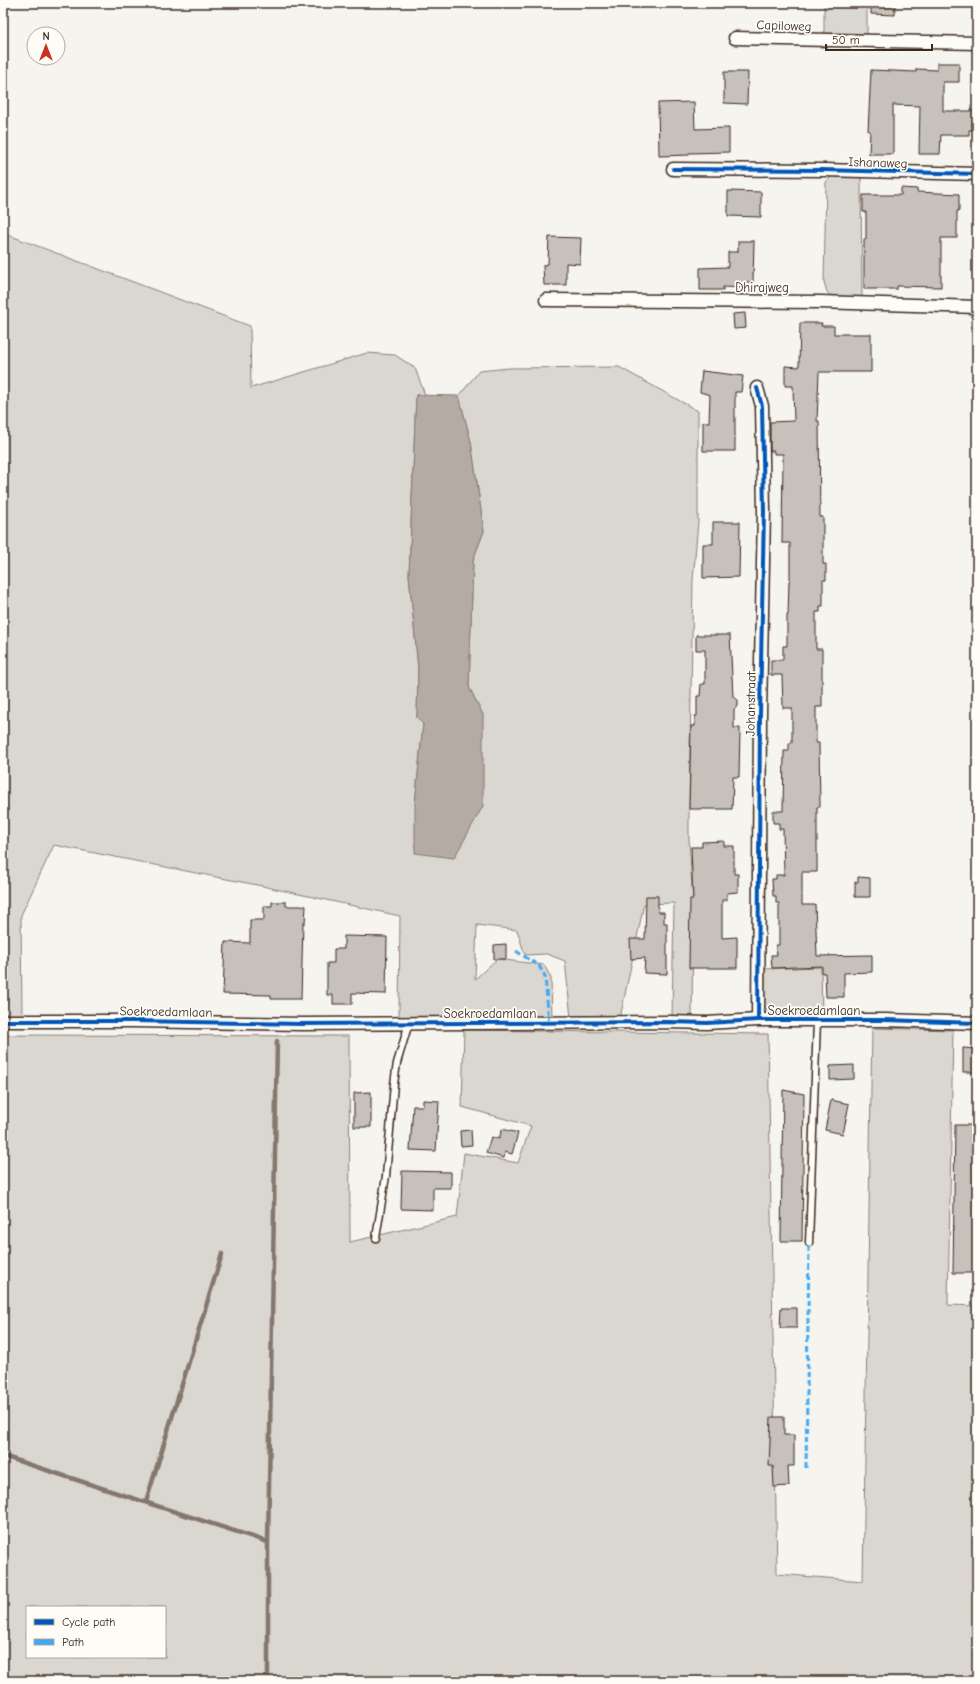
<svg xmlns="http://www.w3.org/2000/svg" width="980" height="1684" font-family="'Comic Neue',sans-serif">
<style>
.green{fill:#dad6d0;stroke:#8a8077;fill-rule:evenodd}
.water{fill:#b4aca4;stroke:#84786e}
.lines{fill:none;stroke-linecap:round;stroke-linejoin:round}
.stream{stroke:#84786e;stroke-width:4.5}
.building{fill:#c7c1bb;stroke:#3b2a1e}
.service-casing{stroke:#3b2a1e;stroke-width:9}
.minor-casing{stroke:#3b2a1e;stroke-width:15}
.service{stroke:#fdfcf7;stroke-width:6}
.minor{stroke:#fdfcf7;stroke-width:12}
.quiet{stroke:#3fa9f5;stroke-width:3;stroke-dasharray:6 3;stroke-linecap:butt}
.cycleway-casing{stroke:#fdfcf7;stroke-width:6}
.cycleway{stroke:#0057b8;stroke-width:4}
.labels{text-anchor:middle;stroke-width:3.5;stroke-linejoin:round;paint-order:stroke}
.street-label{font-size:13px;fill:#3b2a1e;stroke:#fdfcf7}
</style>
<rect width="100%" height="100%" fill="#f5f4ee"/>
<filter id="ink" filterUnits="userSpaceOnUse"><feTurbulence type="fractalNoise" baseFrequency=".025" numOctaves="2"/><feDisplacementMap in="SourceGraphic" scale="8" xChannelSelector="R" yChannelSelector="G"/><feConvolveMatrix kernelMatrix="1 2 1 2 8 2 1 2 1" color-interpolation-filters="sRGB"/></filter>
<g filter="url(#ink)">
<g class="green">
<path d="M824,3h43v34l-43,-1z"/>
<path d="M838,174l23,1 1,123 -28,1 -7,-7 -3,-10 2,-100 5,-5z"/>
<path d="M3,233l247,93 1,62 116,-35 28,2 20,13 10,27h-9l-7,180 9,93 -1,50 6,5 -8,81 68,-89 -14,-28 4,-127 11,-29 -13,-89 -12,-46 20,-25 30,-3 110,-1 79,44v111l-5,58 -4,229v30l4,64 -1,116 -20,-1 2,-115 -30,1 -24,114h-49l-6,-57 -18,-7 -22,1 -8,-25 -40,-5 -2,54 22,-20 47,6 7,13 1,40h-153l1,-102 -138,-30 -208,-41 -33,70 1,101h-19z"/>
<path d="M821,967l1,50 -52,-3 -6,-8 -2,-37z"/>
<path d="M872,1028l81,2 -5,275 29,1v375h-974v-646l346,1 1,206 107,-25 7,-64 54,10 13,-37 -69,-19 2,-77 304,4 9,540 86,7zM27,1607h138v50h-138z"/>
</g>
<path class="water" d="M416,395l43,1 12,46 13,89 -11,29 -4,127 14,28v91l-29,52 -39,-5v-49l8,-80 -6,-6 1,-50 -9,-93z"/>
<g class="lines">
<g class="stream">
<path d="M3,1456l265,86"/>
<path d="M146,1502l76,-248"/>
<path d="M268,1674v-132l9,-501"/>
</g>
</g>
<g class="building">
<path d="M871,3h24v12l-24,-1z"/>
<path d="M937,63h22v19h-16v29h34v19h-8v5h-28l-1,19h-21l1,-48 -27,-1v49h-24l1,-23h-2l3,-61 45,2v-3l21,1z"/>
<path d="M724,72h24l-1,32 -23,-1z"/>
<path d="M694,102l1,27 34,-1v24l-40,1v2l-30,1 -1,-53z"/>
<path d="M901,188l16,1v3l42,2v17h-2v27h-16v49l-44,-1v3h-33v-50h2v-27h-3v-17h38z"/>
<path d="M728,191l33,1v25l-33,-1z"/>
<path d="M549,237l32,1 -1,26 -14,-1v22h-22l-1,-20 5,-1z"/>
<path d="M738,241h16l-1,41h-8v6l-22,-1v3h-23v-22l28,-1v-15h10z"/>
<path d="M745,313l1,15 -12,1 -1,-15z"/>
<path d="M800,323h22l-1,3h13v8h37v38h-52l-2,49h2l1,96h3v47h3v16h-3v26h-3v6h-4v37h6v58h-6v36h3l1,64h-3v65h-15v33h13l2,51 55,-1v17l-28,1v24h-18l-1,-24h-3v-7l-50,2 -1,-13h6l-1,-10h3v-42h-3v-7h-3l-1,-17h4v-4h8l-1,-46h-4v-6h-6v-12h10l1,-60h5v-8h3v-35h-9l-1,-33h-11v-15h12v-14h4v-31h1l1,-34h1v-38h-8l1,-89h-9v-3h-4v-29l24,-1 -1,-35h-8v-20l14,1z"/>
<path d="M702,371l41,5 -2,16h-6v59h-32v-29h6l1,-27 -10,-3z"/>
<path d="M713,522h27l-1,55 -36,1v-34h10z"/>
<path d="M696,635h34l3,62 5,3v6l-4,3v19h6l-1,49h-6l-1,32h-43l2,-83h4v-10h2v-20h3l1,-12h4v-34h-9z"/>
<path d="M724,841v5h10v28h4v18l-11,1v7h-5v38l15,-1v31h-48l1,-69h3l-2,-52h11v-5z"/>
<path d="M858,877l12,1v19h-15v-15h3z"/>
<path d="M646,896h12v16h6v11h3v51l-23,-1 1,-15 -14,1 -1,-20h15z"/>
<path d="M272,902h14v4h20l-1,17h-2l-2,76h-30v-4l-48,-1 2,-52 25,1v-23h14v-14h8z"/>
<path d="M344,936l43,1 -1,57 -34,-1v11h-19v-9h-6v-32h7v-14h10z"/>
<path d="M506,944v15h-12v-14z"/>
<path d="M963,1048l14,1v23h-14z"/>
<path d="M854,1065v14l-24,1v-14z"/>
<path d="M783,1090l21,4 -2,147h-21z"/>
<path d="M371,1092v35h-17v-34z"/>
<path d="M423,1100l16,1 -3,50 -26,-1 3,-44h10z"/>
<path d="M831,1100l18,4 -6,30 -18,-4z"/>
<path d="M955,1125h22v148h-24z"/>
<path d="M502,1129l16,4 -6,21 -7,-2 -1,6 -18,-5 5,-16 8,2z"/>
<path d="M471,1130l1,15 -11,1 -1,-15z"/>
<path d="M402,1171l49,1v16h-18v22l-32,-1z"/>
<path d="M781,1308h16v20h-17z"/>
<path d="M771,1417h13v18h10v31h-6l1,20 -15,1 -1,-21h-4z"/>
</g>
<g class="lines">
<g class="service-casing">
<g id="service">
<path d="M376,1238l10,-62 8,-92 3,-21 12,-40"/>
<path d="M809,1243l8,-222"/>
</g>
</g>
<g class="minor-casing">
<g id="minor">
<path d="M735,38l242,5"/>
<path d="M673,169l150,1 154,4"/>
<path d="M546,300l274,2 157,5"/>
<path d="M757,388l5,18 2,105 -4,203 -2,306"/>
<path d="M3,1021h131l167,3 368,-2 38,1 51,-3h127l92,3"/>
</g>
</g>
<use href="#service" class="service"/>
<use href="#minor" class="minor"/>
<g class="quiet">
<path d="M516,951l23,15 6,10 4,47"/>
<path d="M806,1468l3,-225"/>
</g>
<g class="cycleway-casing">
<g id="cycleway">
<path d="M673,169l150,1 154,4"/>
<path d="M757,388l5,18 2,105 -4,203 -2,306"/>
<path d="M3,1021h131l167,3 368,-2 38,1 51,-3h127l92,3"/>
</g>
</g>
<use href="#cycleway" class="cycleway"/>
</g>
</g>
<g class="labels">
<g class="street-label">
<text transform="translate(784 25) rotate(2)" y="5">Capiloweg</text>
<text transform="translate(878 162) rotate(2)" y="5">Ishanaweg</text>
<text x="762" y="292">Dhirajweg</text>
<text transform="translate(750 704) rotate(-89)" y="5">Johanstraat</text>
<text x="814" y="1015">Soekroedamlaan</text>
<text transform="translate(166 1011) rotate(1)" y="5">Soekroedamlaan</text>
<text x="490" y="1018">Soekroedamlaan</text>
</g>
</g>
<rect width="980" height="1684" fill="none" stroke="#fdfcf7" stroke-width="16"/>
<rect x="8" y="8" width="964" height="1668" fill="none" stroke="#3b2a1e" stroke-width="1.5" filter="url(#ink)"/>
<rect x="26" y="1606" width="140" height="52" fill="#fdfcf7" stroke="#afa8a0"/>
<rect x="34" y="1619" width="20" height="6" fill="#0057b8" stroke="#afa8a0"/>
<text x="62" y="1626" font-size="12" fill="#3b2a1e">Cycle path</text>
<rect x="34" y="1639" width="20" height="6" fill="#3fa9f5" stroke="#afa8a0"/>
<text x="62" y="1646" font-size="12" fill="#3b2a1e">Path</text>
<g transform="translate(46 46)"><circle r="19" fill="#fdfcf7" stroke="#afa8a0"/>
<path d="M0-3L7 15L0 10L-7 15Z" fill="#c8321e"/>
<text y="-6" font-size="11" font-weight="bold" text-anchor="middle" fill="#3b2a1e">N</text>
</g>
<path d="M826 44v6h106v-6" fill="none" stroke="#3b2a1e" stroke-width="2"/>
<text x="832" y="44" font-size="12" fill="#3b2a1e" stroke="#fdfcf7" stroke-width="3" paint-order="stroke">50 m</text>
</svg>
